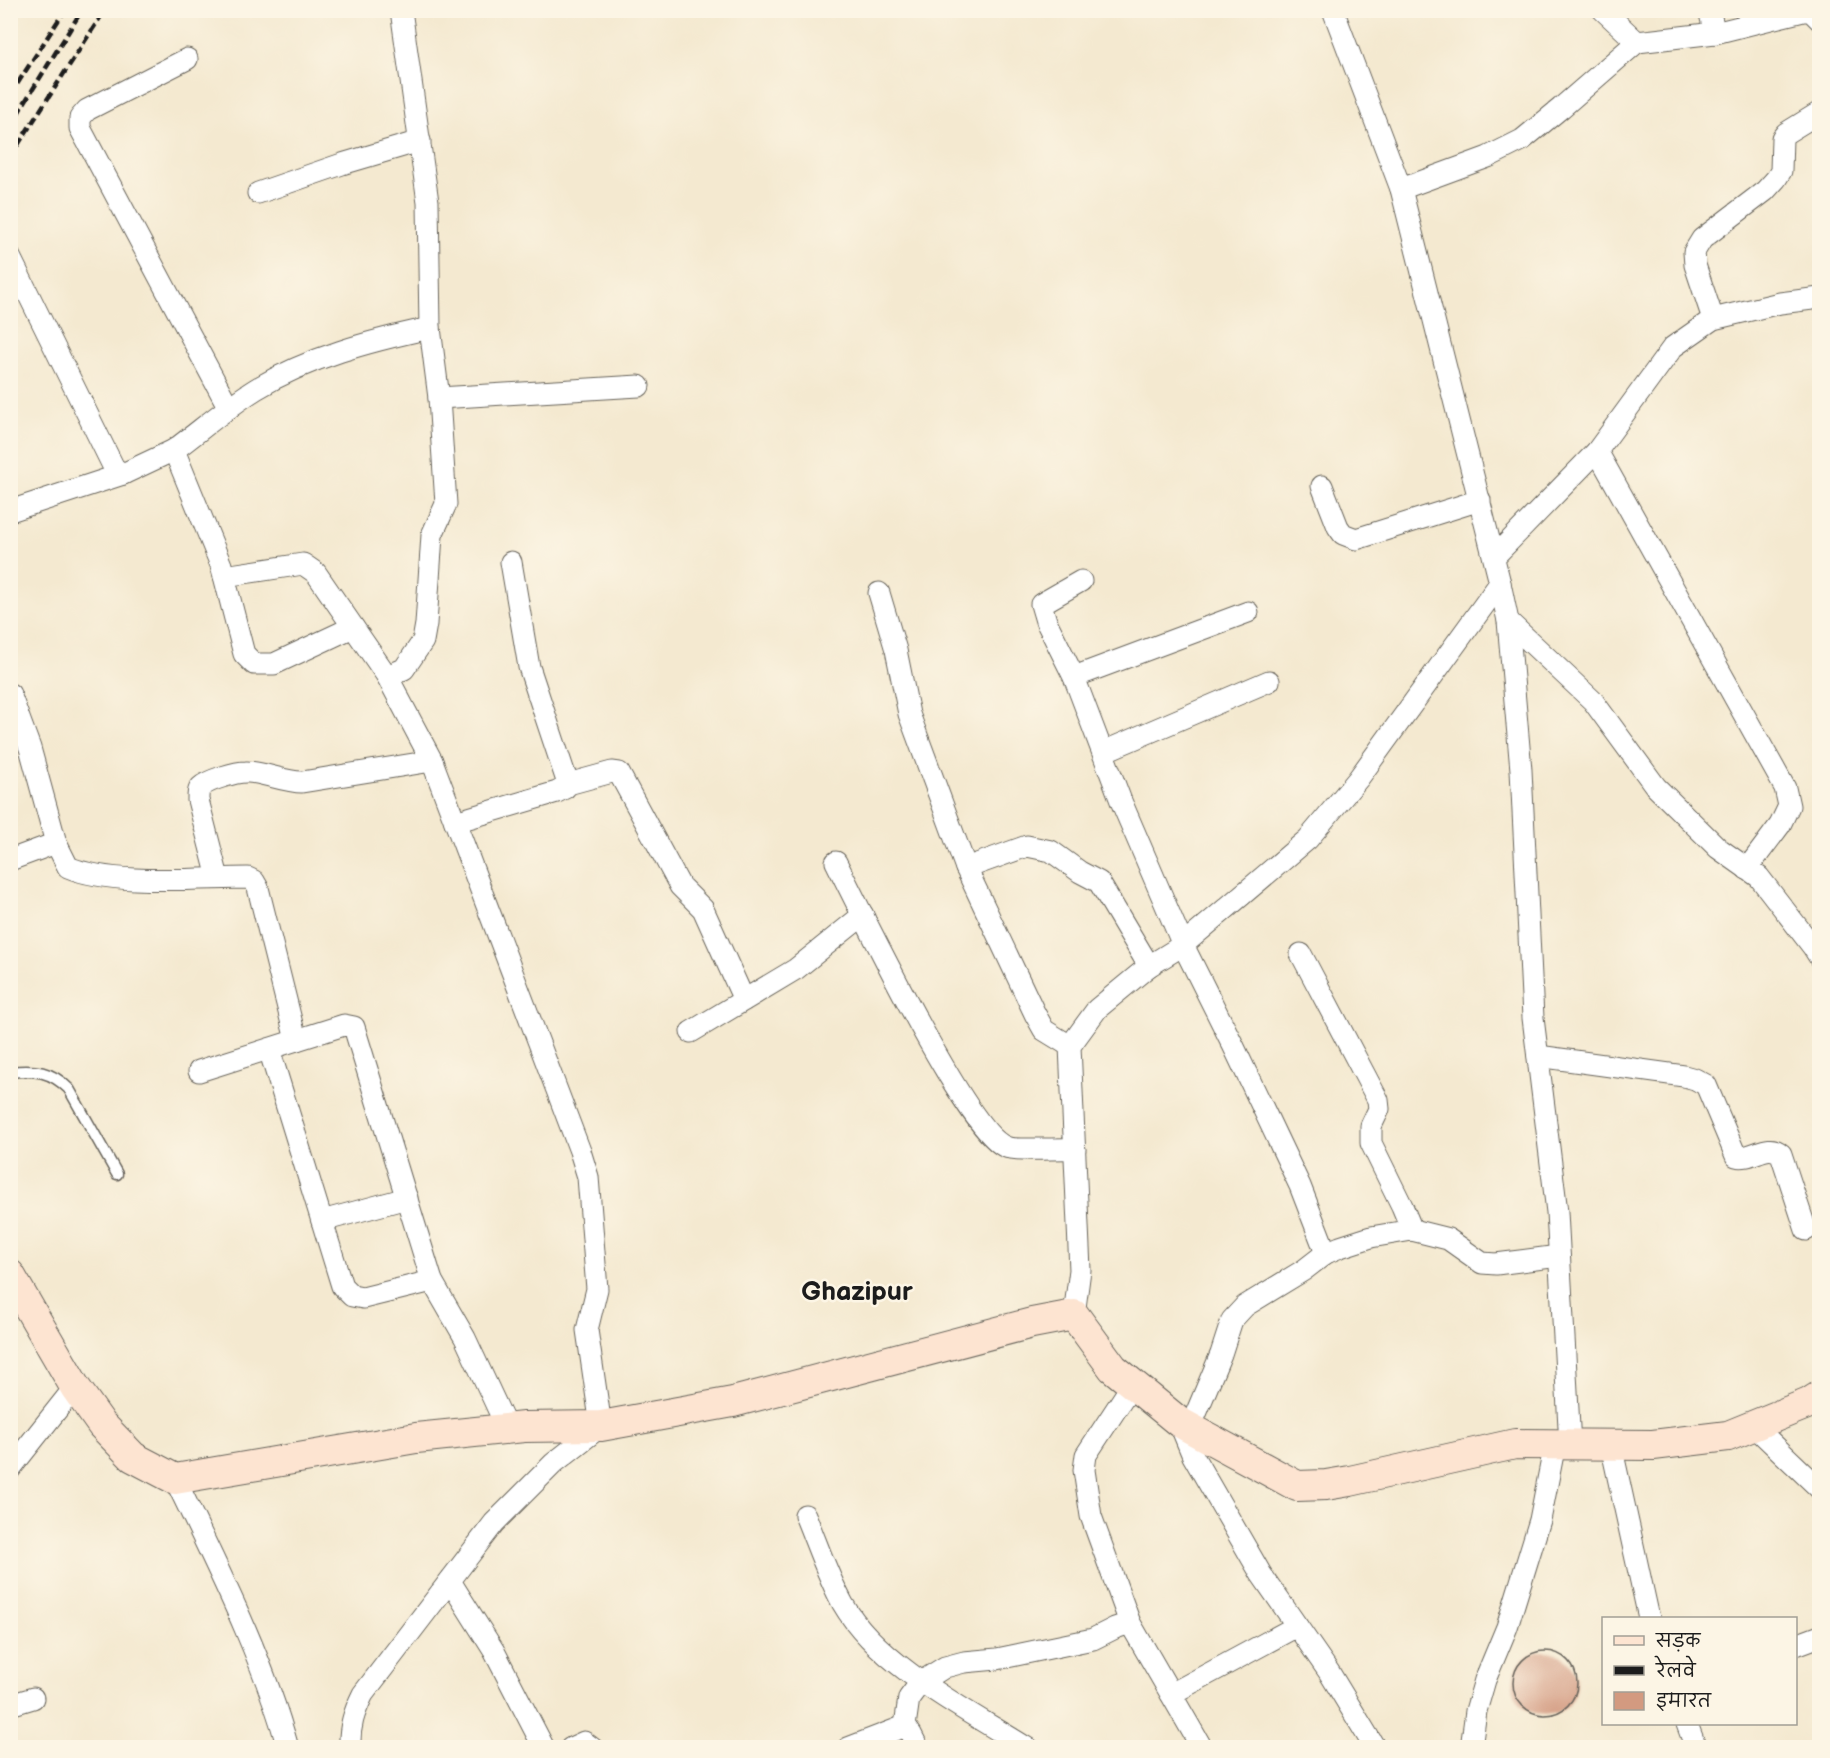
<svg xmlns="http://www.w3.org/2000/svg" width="1830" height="1758" font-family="'Balsamiq Sans','Playpen Sans Deva',sans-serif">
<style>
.building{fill:#d39a80}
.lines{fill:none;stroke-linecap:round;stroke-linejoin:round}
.lane-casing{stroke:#68645b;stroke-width:13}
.street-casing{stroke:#68645b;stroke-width:23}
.secondary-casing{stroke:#68645b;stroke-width:32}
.lane{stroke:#fff;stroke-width:10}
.street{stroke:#fff;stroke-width:21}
.secondary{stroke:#fde4d1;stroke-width:30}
.rail{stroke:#1c1c1c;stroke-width:4.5;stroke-dasharray:9 4.5;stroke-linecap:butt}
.labels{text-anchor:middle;stroke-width:5;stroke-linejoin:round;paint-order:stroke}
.town-label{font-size:27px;font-weight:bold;fill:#1c1c1c;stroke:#fcf5e5}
</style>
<rect width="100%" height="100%" fill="#fcf5e5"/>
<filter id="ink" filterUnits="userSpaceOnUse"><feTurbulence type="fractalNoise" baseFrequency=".0167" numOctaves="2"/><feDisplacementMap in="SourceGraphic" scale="12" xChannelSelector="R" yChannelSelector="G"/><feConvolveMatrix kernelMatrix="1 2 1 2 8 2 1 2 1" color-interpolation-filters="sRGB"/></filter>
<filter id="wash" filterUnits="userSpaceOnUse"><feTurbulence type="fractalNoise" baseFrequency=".008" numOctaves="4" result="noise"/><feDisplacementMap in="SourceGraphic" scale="24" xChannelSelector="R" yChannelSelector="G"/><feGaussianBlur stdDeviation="1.35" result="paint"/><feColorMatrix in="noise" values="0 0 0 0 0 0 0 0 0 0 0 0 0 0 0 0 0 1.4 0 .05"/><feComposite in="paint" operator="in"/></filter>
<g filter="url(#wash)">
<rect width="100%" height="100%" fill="#f4e9d0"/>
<g id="blocks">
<circle class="building" cx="1545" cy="1683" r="32"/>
</g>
</g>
<g filter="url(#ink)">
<use href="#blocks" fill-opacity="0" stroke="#68645b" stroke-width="1.5"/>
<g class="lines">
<g class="lane-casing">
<path id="lane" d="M10,1072c25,-3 41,-1 59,17l48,85"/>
</g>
<g class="street-casing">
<g id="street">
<path d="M401,10l27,192 2,126"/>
<path d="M1603,10l34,32 78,-9 88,-22h8l9,9"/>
<path d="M1709,10l6,23"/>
<path d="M187,59l-100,51 -7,8v10l149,280"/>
<path d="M1401,189l87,-32 34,-17 39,-32 76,-66"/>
<path d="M258,193l84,-29 78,-23"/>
<path d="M10,257l104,211 9,6 51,-24 47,115 3,11 79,-12 13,9 71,103 45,85 148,390 8,26 9,112 -10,41 14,96 -47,37 -60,60 -131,171c-9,18 -14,33 -13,54"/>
<path d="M1713,319l-18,-54 -1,-13 8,-13 63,-48 11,-12 5,-8 1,-33 4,-5 34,-21"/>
<path d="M439,398l200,-12"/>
<path d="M174,450c27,-20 53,-43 82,-61 53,-32 114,-48 174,-61l9,70 7,106 -14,31 -6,89 -3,17 -19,28 -17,7"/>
<path d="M1597,451l188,337 4,18 -9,19 -33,44"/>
<path d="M1322,486l16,41 5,7 13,5 124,-39"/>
<path d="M10,511l113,-37"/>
<path d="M1494,557l103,-106 76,-104 40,-28 67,-16 40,-5"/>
<path d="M224,576l20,78 10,10h20l79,-37"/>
<path d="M1081,581l-40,23 5,17 28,56 47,124 62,144 50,100 67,141 26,67"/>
<path d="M1500,583l8,38 13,149 12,248 24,194 13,233"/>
<path d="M879,593l17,57 13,64 57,154 69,146 9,16 26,16"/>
<path d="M1508,621l85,80 63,86 62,61 41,29 54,70 7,11"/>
<path d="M1074,677l174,-65"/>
<path d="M10,694l20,54 26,95 12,24c44,19 131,11 180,11l6,3 4,7 38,152"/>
<path d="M1103,752l166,-71"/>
<path d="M568,784l44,-12 7,1 61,113 23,23 41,91"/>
<path d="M455,822l102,-30 8,-4 3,-4 -39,-117 -18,-105"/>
<path d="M10,860l46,-17"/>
<path d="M836,862c24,47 131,271 170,285 9,4 55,1 69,2"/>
<path d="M966,868l61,-22 24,5 29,21 19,10 50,84"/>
<path d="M218,878l-20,-78c0,-5 0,-10 3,-13 7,-7 35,-15 45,-15 14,-1 38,10 56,10l130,-21"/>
<path d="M691,1032l105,-63 67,-54"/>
<path d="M269,1049l73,237 10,10 11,2 69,-17"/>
<path d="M1538,1056l146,20 11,3 11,6 30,71c16,5 31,-15 45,-2l25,76"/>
<path d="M199,1071l145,-46 10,2 78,254 33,57 42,90"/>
<path d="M322,1221l85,-23"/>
<path d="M1412,1230l36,9 34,24 14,1 63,-8"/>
<path d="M1074,1315l6,-45 -10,-224 27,-37 52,-43 34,-21 125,-106 50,-60 142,-196 -99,-394 -68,-179"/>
<path d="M1132,1385l-46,70 -2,15 7,46 39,107 72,125"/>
<path d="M1179,1422l14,34 68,118 68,98 46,76"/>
<path d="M1754,1426l66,63"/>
<path d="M1190,1428l31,-74 11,-34 13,-14 59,-36 22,-17 14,-6 31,-10 41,-7 -10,-24 -31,-63v-17l8,-17 -1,-9 -77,-146"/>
<path d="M1611,1445l38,173"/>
<path d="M10,1469l65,-82"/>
<path d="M175,1479c42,88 87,175 113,269"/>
<path d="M805,1515c12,29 23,62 38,89 35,61 125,107 184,144"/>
<path d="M450,1581l44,70 50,97"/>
<path d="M1796,1645l24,-9"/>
<path d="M1171,1694l126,-68"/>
<path d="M10,1705l23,-7"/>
<path d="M1687,1724l9,24"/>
<path d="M571,1748l13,-6 8,6"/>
<path d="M848,1748l57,-22"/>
<path d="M918,1748l-7,-14 -6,-8 4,-28 12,-16 24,-15 19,-5 33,-3 96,-20 22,-11 15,-5"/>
<path d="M1471,1748l5,-37 9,-31 22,-53 33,-107 15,-76"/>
</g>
</g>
<g class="secondary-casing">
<path id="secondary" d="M10,1275l65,112 27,38 31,32 42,22 241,-41 108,-11 77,-1 132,-24 299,-79 42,-8 39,53 66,54 118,64 29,-1 24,-4 165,-37 138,1 75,-9 81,-33 11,-7"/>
</g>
<use href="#lane" class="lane"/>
<use href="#street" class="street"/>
<use href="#secondary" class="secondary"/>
<g class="rail">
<path d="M10,95l55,-85"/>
<path d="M10,126l72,-116"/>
<path d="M10,157l95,-147"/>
</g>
</g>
</g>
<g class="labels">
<g class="town-label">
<text x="857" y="1300">Ghazipur</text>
</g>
</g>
<rect width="1830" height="1758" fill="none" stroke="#fcf5e5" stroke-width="36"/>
<rect x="1602" y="1617" width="195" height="108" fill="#fcf5e5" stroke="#a29e95" stroke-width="1.5"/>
<rect x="1614" y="1636" width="30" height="9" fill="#fde4d1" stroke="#a29e95" stroke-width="1.5"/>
<text x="1656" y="1647" font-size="18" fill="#1c1c1c">सड़क</text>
<rect x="1614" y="1666" width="30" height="9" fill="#1c1c1c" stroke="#a29e95" stroke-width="1.5"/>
<text x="1656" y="1677" font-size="18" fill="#1c1c1c">रेलवे</text>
<rect x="1614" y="1692" width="30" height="18" fill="#d39a80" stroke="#a29e95" stroke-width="1.5"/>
<text x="1656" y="1707" font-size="18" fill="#1c1c1c">इमारत</text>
</svg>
